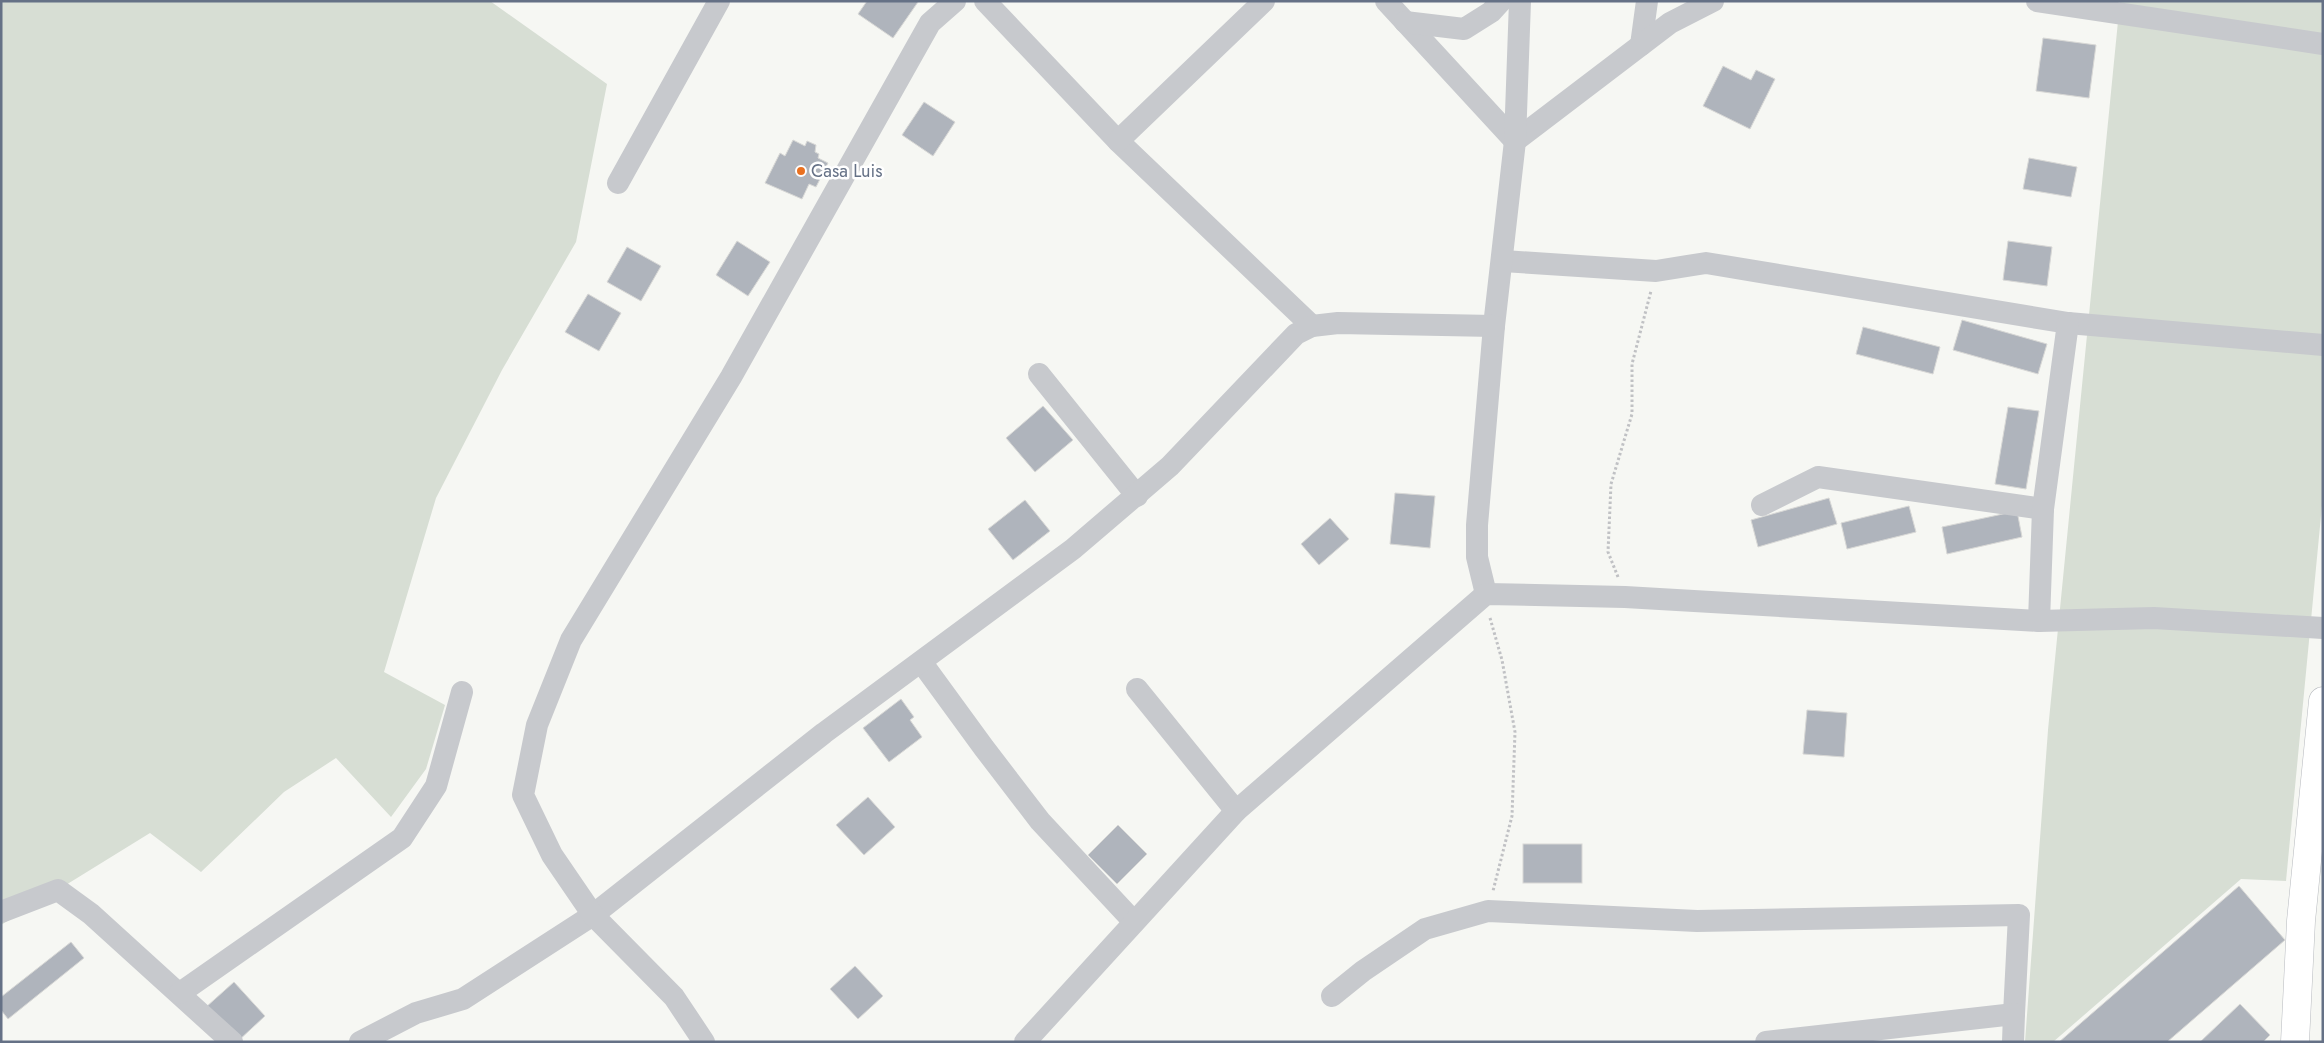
<svg xmlns="http://www.w3.org/2000/svg" width="2324" height="1043" font-family="Jost,sans-serif">
<style>
.green{fill:#d7ded4}
.building{fill:#afb4bc;stroke:#d8d8d6}
.lines{fill:none;stroke-linecap:round;stroke-linejoin:round}
.major-casing{stroke:#b7babf;stroke-width:29}
.path{stroke:#c0c1c4;stroke-width:3;stroke-dasharray:2.5 2.5;stroke-linecap:butt}
.minor{stroke:#c7c9cd;stroke-width:22}
.major{stroke:#fff;stroke-width:28}
.poi-dot{fill:#e97121;stroke:#fff;stroke-width:2}
.labels{text-anchor:middle;stroke-width:5;stroke-linejoin:round;paint-order:stroke}
.poi-label{font-size:18px;fill:#657186;stroke:#fff;text-anchor:start}
</style>
<rect width="100%" height="100%" fill="#f6f7f3"/>
<g class="green">
<path d="M1,1h489l117,83 -31,158 -74,128 -66,128 -52,174 61,33 -19,64 -35,48 -55,-59 -52,34 -83,80 -51,-39 -149,92z"/>
<path d="M2120,1h203v494l-37,386 -45,-2 -188,163h-28l23,-312z"/>
</g>
<g class="building">
<path d="M867,1h49l2,1 -25,36 -35,-24z"/>
<path d="M2043,38l53,7 -7,53 -53,-7z"/>
<path d="M1723,66l28,14 5,-10 19,9 -25,50 -47,-23z"/>
<path d="M924,102l31,20 -22,34 -31,-21z"/>
<path d="M793,140l12,6 2,-5 9,4 -1,7 4,2 -1,4 10,5 -12,24 -7,-3 -7,15 -37,-16 15,-30 5,3z"/>
<path d="M2029,158l48,9 -6,30 -48,-8z"/>
<path d="M737,241l33,21 -22,34 -32,-21z"/>
<path d="M2008,241l44,6 -5,39 -44,-6z"/>
<path d="M627,247l34,19 -20,35 -34,-19z"/>
<path d="M588,294l33,19 -22,38 -34,-19z"/>
<path d="M1962,320l85,24 -9,30 -85,-24z"/>
<path d="M1863,327l77,20 -7,27 -77,-20z"/>
<path d="M1043,406l30,34 -38,32 -29,-34z"/>
<path d="M2008,407l31,4 -13,78 -31,-5z"/>
<path d="M1395,493l40,3 -5,52 -40,-4z"/>
<path d="M1829,498l8,26 -79,23 -7,-27z"/>
<path d="M1025,500l25,31 -37,29 -25,-31z"/>
<path d="M1909,506l7,26 -69,17 -6,-26z"/>
<path d="M2017,511l5,26 -75,17 -5,-27z"/>
<path d="M1330,518l19,21 -30,26 -18,-21z"/>
<path d="M901,699l13,18 -4,3 12,17 -33,25 -26,-34z"/>
<path d="M1807,710l40,3 -3,44 -41,-3z"/>
<path d="M868,797l27,30 -31,28 -28,-30z"/>
<path d="M1118,825l29,29 -30,30 -29,-29z"/>
<rect x="1523" y="844" width="59" height="39"/>
<path d="M2239,886l46,54 -118,102h-108z"/>
<path d="M71,942l13,16 -76,61 -7,-9v-13z"/>
<path d="M855,966l28,30 -25,23 -28,-30z"/>
<path d="M234,982l31,34 -28,26 -32,-34z"/>
<path d="M2240,1004l30,31 -7,7h-63z"/>
</g>
<g class="lines">
<g class="major-casing">
<path id="major" d="M2295,1042l6,-121 22,-220"/>
</g>
<g class="path">
<path d="M1618,577l-10,-25 3,-68 21,-70v-50l19,-73"/>
<path d="M1490,618l12,42 13,72 -3,84 -19,75"/>
</g>
<g class="minor">
<path d="M985,1l133,140 194,185"/>
<path d="M1386,1l129,140"/>
<path d="M2037,1l286,43"/>
<path d="M1405,22l59,7 27,-17 10,-11"/>
<path d="M1641,45l6,-44"/>
<path d="M1118,141l146,-140"/>
<path d="M1515,141l155,-118 43,-22"/>
<path d="M618,183l101,-182"/>
<path d="M1503,261l153,10 50,-8 362,60 255,22"/>
<path d="M1039,374l98,122"/>
<path d="M1762,505l56,-28 225,32"/>
<path d="M1486,594l-9,-37v-32l17,-199 21,-185 5,-140"/>
<path d="M2039,621l4,-112 25,-186"/>
<path d="M922,663l62,85 56,73 94,101"/>
<path d="M1137,689l99,122"/>
<path d="M1,912l57,-22 33,24 141,128"/>
<path d="M180,993l222,-155 34,-52 26,-94"/>
<path d="M1332,996l31,-25 62,-42 63,-18 209,10 322,-6 -5,99"/>
<path d="M360,1042l56,-29 47,-14 130,-84 231,-182 249,-184 97,-83 126,-132 16,-8 26,-3 156,3"/>
<path d="M704,1042l-30,-45 -81,-82 -41,-60 -29,-60 14,-70 34,-85 160,-263 199,-354 25,-22"/>
<path d="M1025,1042l211,-231 250,-217 139,3 414,24 115,-3 169,10"/>
<path d="M1766,1042l248,-28 -1,28"/>
</g>
<use href="#major" class="major"/>
</g>
<circle class="poi-dot" cx="801" cy="171" r="5"/>
<g class="labels">
<g class="poi-label">
<text x="811" y="177">Casa Luis</text>
</g>
</g>
<rect width="2324" height="1043" fill="none" stroke="#657186" stroke-width="5"/>
</svg>
